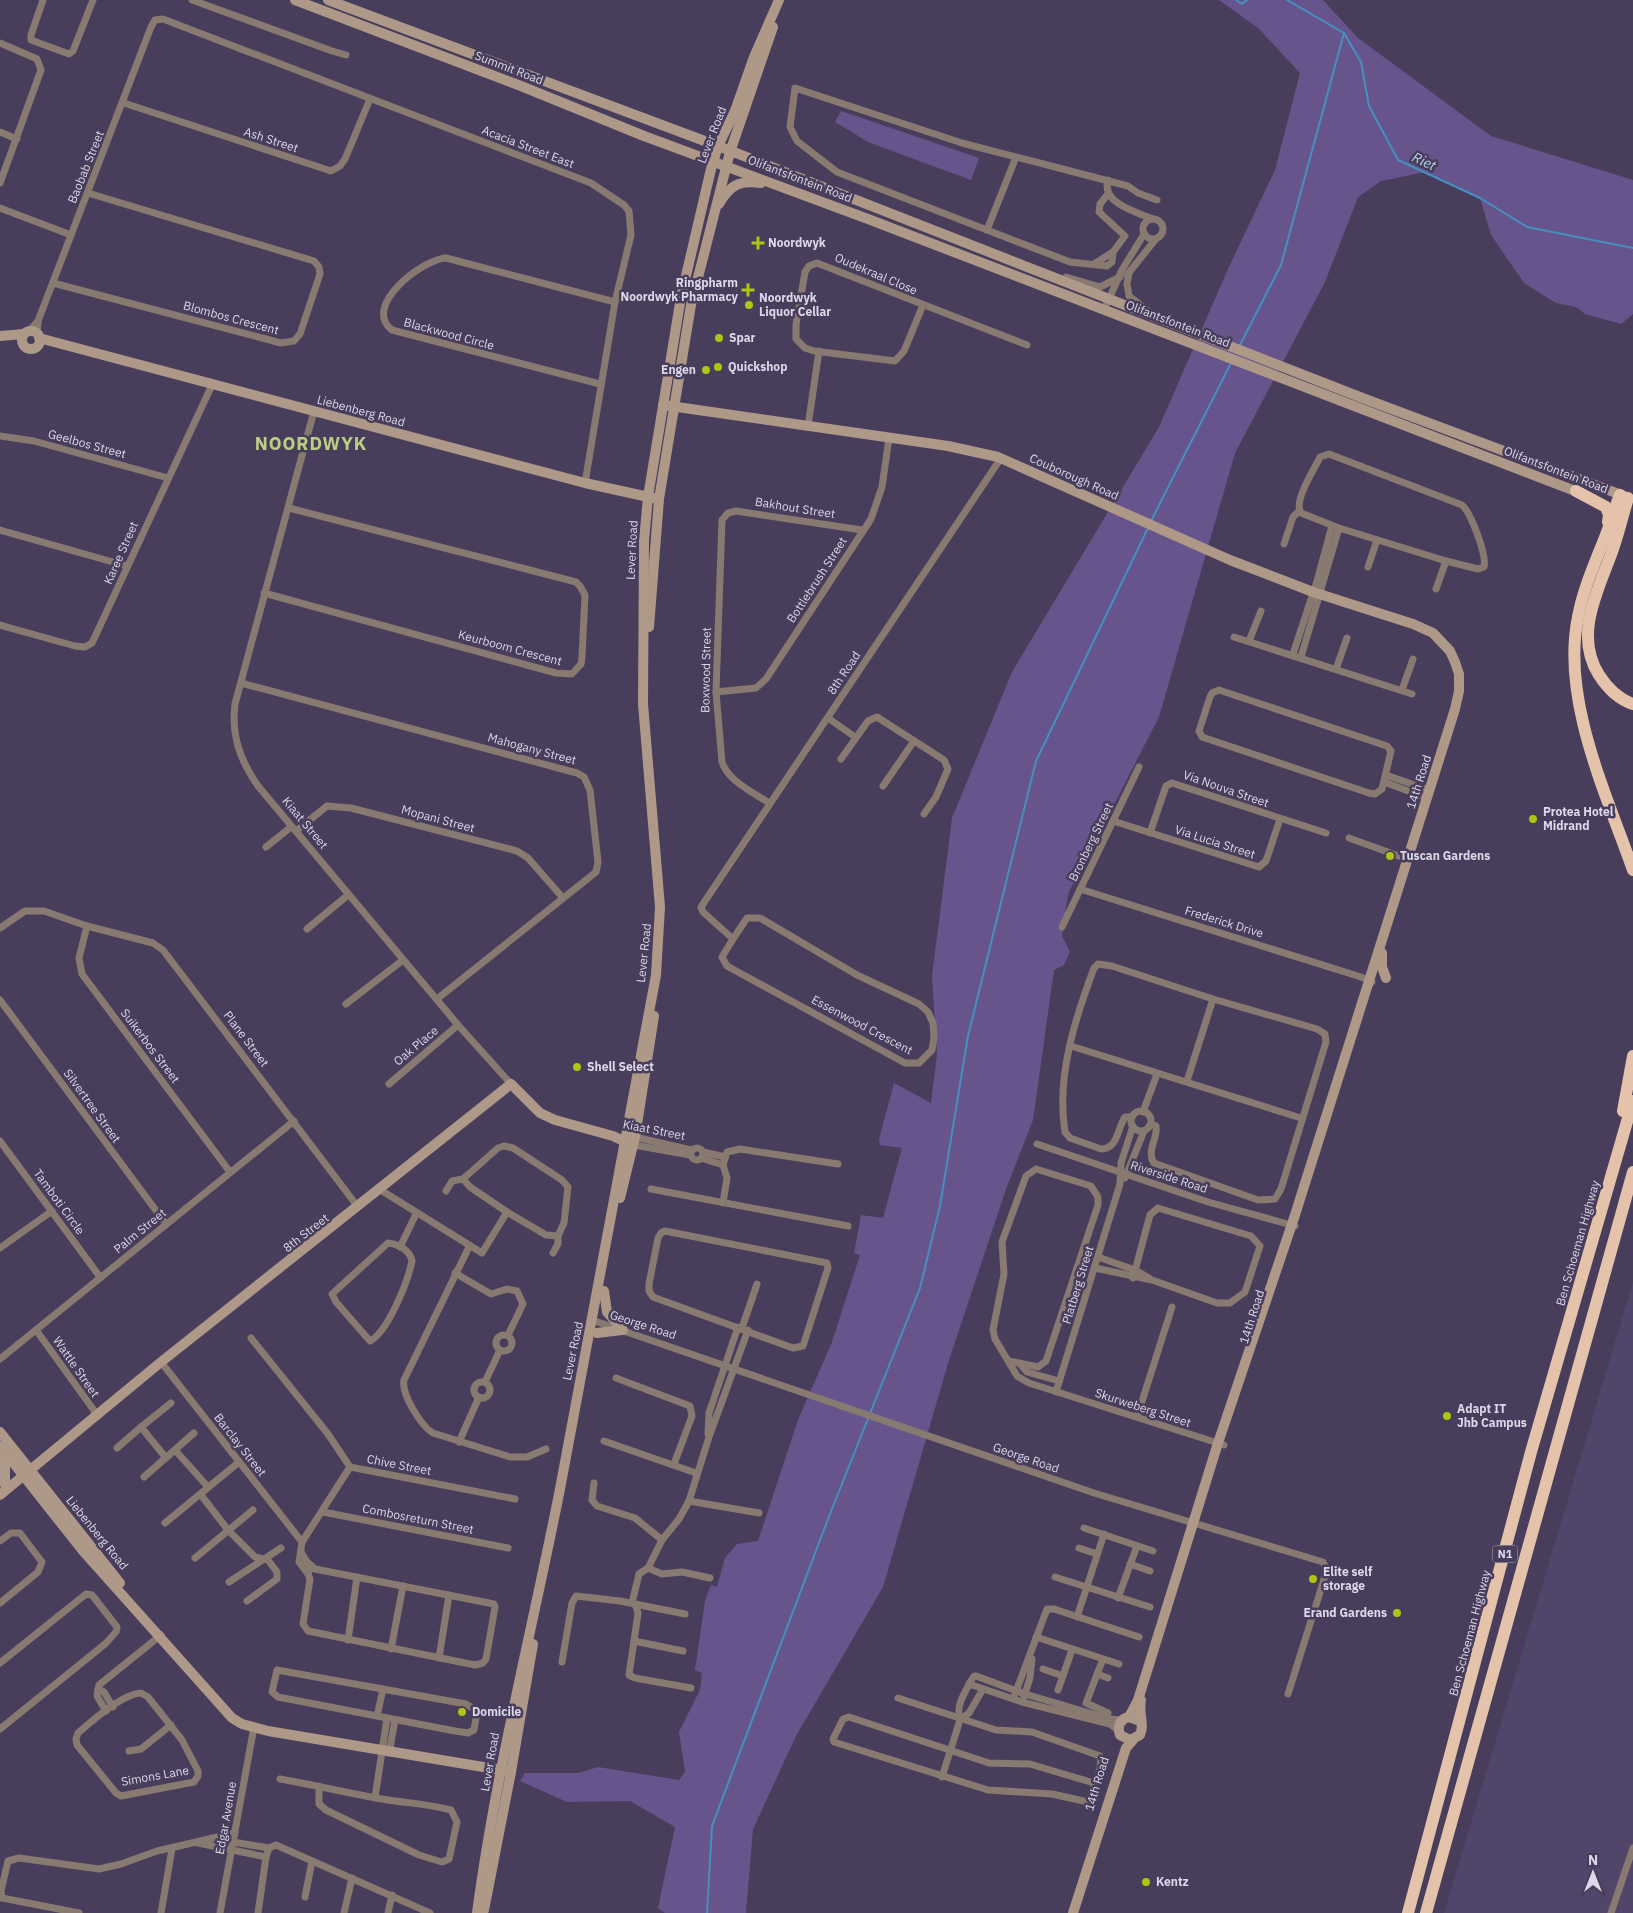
<svg xmlns="http://www.w3.org/2000/svg" width="1633" height="1913" font-family="'IBM Plex Sans',sans-serif">
<style>
.built{fill:#52456a}
.green{fill:#67548c}
.lines{fill:none;stroke-linecap:round;stroke-linejoin:round}
.stream{stroke:#4490bf;stroke-width:2}
.street{stroke:#887a70;stroke-width:7}
.secondary{stroke:#ae9888;stroke-width:10}
.highway{stroke:#e4c3aa;stroke-width:12}
.poi-dot{fill:#acc613;stroke:#483e5c;stroke-width:2}
.labels{text-anchor:middle;stroke-width:5;stroke-linejoin:round;paint-order:stroke}
.shield{fill:#483e5c;stroke:#b0a9bf;stroke-width:1}
.shield-label{font-size:11px;font-weight:bold;fill:#dcd7e9}
.street-label{font-size:12px;fill:#dcd7e9;stroke:#483e5c}
.poi-label{font-size:12px;font-weight:bold;fill:#dcd7e9;stroke:#483e5c;text-anchor:start}
.water-label{font-size:14px;font-style:italic;fill:#b1d6f0;stroke:#483e5c}
.district-label{font-size:18px;font-weight:bold;letter-spacing:1px;fill:#bdce83;stroke:#483e5c}
</style>
<rect width="100%" height="100%" fill="#483e5c"/>
<path class="built" d="M1633,1282v631h-189z"/>
<g class="green">
<path d="M1219,0h104l35,38 133,98 142,44v134l-12,10 -36,-10 -9,-7 -20,-4 -32,-20 -33,-48 -11,-37 -55,-26 -44,9 -23,16 -33,85 -90,171 -76,264 -91,177 -6,42 8,16 -6,13 -10,5 -21,150 -27,69 -57,171 -66,227 -87,149 -43,93 -7,84h-81l-7,-5 17,-81 -45,-26 -63,1 -47,-21 5,-8h53l20,-6 81,13 6,-8 -6,-40 21,-42 2,-17 -7,-3 10,-69 6,-16 6,2 8,-29 12,-14 21,-3 40,-121 34,-78 28,-87 -6,-2 7,-38 22,3 19,-70 -22,-3 -1,-6 15,-56 37,20 6,-48 -5,-79 20,-158 60,-146 147,-245 69,-158 47,-99 25,-97 -42,-45z"/>
<path d="M841,111l138,47 -8,22 -103,-38 -33,-20z"/>
</g>
<g class="lines">
<g class="stream">
<path d="M1236,0l6,4 5,-4"/>
<path d="M1287,0l57,33 17,29 8,44 29,54 82,38 47,29 106,21"/>
<path d="M1240,345l41,-80 63,-232"/>
<path d="M1151,521l80,-158"/>
<path d="M707,1913l5,-87 116,-307 92,-231 20,-82 28,-170 68,-275 112,-233"/>
</g>
<g class="street">
<path d="M43,0l-12,35v5l38,14 4,-3 20,-51"/>
<path d="M192,0l140,51 14,4"/>
<path d="M0,43l37,16 4,11 -41,113"/>
<path d="M124,103l207,68 9,-5 5,-7 25,-60"/>
<path d="M0,132l17,7"/>
<path d="M1108,180c-7,23 28,32 45,39"/>
<path d="M0,208l71,27"/>
<circle cx="1153" cy="229" r="10"/>
<path d="M987,230l29,-73"/>
<path d="M1113,252l-1,10 -5,4 -37,-4 -233,-90 -40,-31 -7,-14 5,-39 167,55 166,43 10,7 19,7"/>
<path d="M1094,264l19,-12 12,-16 -26,-24 1,-8 8,-10"/>
<path d="M1129,273l-2,11 2,12 18,14"/>
<path d="M1127,275l28,-35"/>
<path d="M1066,277l34,10 20,-10"/>
<path d="M53,283l228,60 13,-2 6,-7 20,-60 -1,-7 -5,-6 -226,-68"/>
<path d="M923,305l-19,46 -9,10 -81,-10 -9,-3 -9,-9v-14l9,-53 4,-6 8,-3 210,82"/>
<path d="M1104,310l18,-40 22,-36"/>
<path d="M29,331l9,-10"/>
<path d="M37,334l1,-13 113,-294 4,-7 8,-1 428,164 33,22 5,6 2,24 -16,67 -30,181"/>
<path d="M600,384l-208,-54c-31,-24 31,-71 54,-72l169,44"/>
<path d="M314,411l-79,293c-4,31 5,56 23,82l200,239 53,59"/>
<path d="M808,426l11,-75"/>
<path d="M0,436l34,5 134,37"/>
<path d="M1329,454l133,51c9,8 25,50 22,62l-6,2 -32,-8 -107,-33 -38,-15c-8,-12 13,-43 19,-56z"/>
<path d="M0,530l127,36"/>
<path d="M1284,544l9,-27 6,-6"/>
<path d="M1368,567l9,-27"/>
<path d="M1436,589l10,-28"/>
<path d="M264,593l292,80 16,1 9,-10 1,-7 3,-62 -5,-9 -4,-4 -287,-74"/>
<path d="M0,625l75,21 10,1 7,-4 120,-258"/>
<path d="M1234,637l178,57"/>
<path d="M1249,641l12,-30"/>
<path d="M1293,654l24,-73 15,-55"/>
<path d="M1301,657l38,-129"/>
<path d="M1336,669l11,-31"/>
<path d="M241,683l336,90 7,4 6,13 8,72 -2,10 -159,127"/>
<path d="M1219,690l168,56 4,5 -9,38 -7,5 -6,-1 -167,-56 -3,-6 11,-34 2,-4z"/>
<path d="M1402,690l11,-31"/>
<path d="M716,692l40,-4 10,-9 105,-160 11,-32 7,-49"/>
<path d="M828,718l27,19"/>
<path d="M841,759l27,-38 9,-4 67,43 4,9 -12,28 -12,17"/>
<path d="M1386,775l43,15"/>
<path d="M1384,782l43,16"/>
<path d="M883,786l31,-45"/>
<path d="M769,803c-16,-11 -41,-22 -47,-41l-6,-70 6,-172 6,-7 8,-2 126,19"/>
<path d="M1113,821l146,46 7,-6 14,-42"/>
<path d="M296,831l31,-25 24,2 166,43 11,7 35,40"/>
<path d="M1150,833l16,-47 6,-3 154,50"/>
<path d="M1349,838l58,21"/>
<path d="M266,847l25,-20"/>
<path d="M1080,889l281,88 11,5"/>
<path d="M87,926l-8,32 3,16 148,198"/>
<path d="M1062,927l77,-160"/>
<path d="M0,928l25,-17h19l43,15 66,17 10,7 195,257"/>
<path d="M307,929l41,-34"/>
<path d="M733,939l14,-21h13l97,57 62,29 9,8 5,11 1,14 -2,13 -13,13h-14l-178,-97 -5,-9 11,-18 -30,-27 -2,-5 300,-449"/>
<path d="M0,1000l166,224"/>
<path d="M346,1004l57,-44"/>
<path d="M1071,1046l230,72"/>
<path d="M1187,1081l26,-82"/>
<path d="M389,1084l69,-59"/>
<circle cx="1141" cy="1121" r="10"/>
<path d="M1143,1112l14,-38"/>
<path d="M1132,1117h-7c-8,12 -7,32 -24,32l-31,-11 -5,-6c-9,-55 10,-113 29,-164l4,-4 14,2 101,33 104,30 8,5 1,8 -45,147 -6,10 -17,1 -104,-37c-8,-12 4,-24 2,-37l-5,-2"/>
<path d="M635,1137l56,13"/>
<path d="M0,1141l100,136"/>
<path d="M1037,1144l171,58 87,24"/>
<path d="M634,1145l56,10"/>
<circle cx="697" cy="1154" r="6"/>
<path d="M703,1152l22,5"/>
<path d="M701,1158l22,7"/>
<path d="M1125,1178l19,-47"/>
<path d="M379,1189l103,64 25,-41 -37,-25 -7,-8"/>
<path d="M651,1189l197,37"/>
<path d="M446,1191l6,-10 11,-2 35,-31 6,-2 9,2 49,32 6,7 -4,36 -6,13 -12,-1 -39,-23"/>
<path d="M723,1203l4,-25 -4,-13 4,-13 13,-3 98,15"/>
<path d="M665,1231l162,32 1,5 -25,78 -10,2 -140,-51 -4,-6v-7l9,-46 3,-5z"/>
<path d="M388,1243c10,1 22,7 24,18 -4,20 -24,71 -42,80l-34,-39 -4,-8z"/>
<path d="M400,1247l16,-33"/>
<path d="M469,1247l-65,133c-3,14 17,46 29,53l77,24h17l19,-8"/>
<path d="M0,1248l52,-37"/>
<path d="M553,1253l5,-9v-8"/>
<path d="M1098,1257l37,13 14,8"/>
<path d="M1095,1268l57,12 65,23h13l15,-11 15,-46 -9,-10 -93,-28 -8,7 -17,63"/>
<path d="M455,1273l36,21 16,-5 10,2 6,13 -15,31"/>
<path d="M592,1320l502,173 229,69 4,8 -39,124"/>
<path d="M742,1328l15,-44"/>
<path d="M36,1330l62,86"/>
<circle cx="504" cy="1343" r="8"/>
<path d="M251,1338l77,96 22,33 165,32"/>
<path d="M0,1359l294,-238"/>
<path d="M1009,1361l29,6 8,-6 52,-156v-8l-7,-11 -55,-17 -10,7 -24,66 2,32 -11,56 2,9 22,37 12,7 195,62"/>
<path d="M161,1362l141,180"/>
<path d="M1021,1365l6,7 32,9"/>
<path d="M616,1378l74,28 2,10 -18,48"/>
<circle cx="482" cy="1390" r="8"/>
<path d="M485,1382l15,-32"/>
<path d="M1056,1392l64,-208 1,-21 12,-37"/>
<path d="M1137,1417l35,-110"/>
<path d="M141,1427l30,-24"/>
<path d="M708,1434l1,-21 29,-86"/>
<path d="M604,1441l92,32"/>
<path d="M459,1442l20,-45"/>
<path d="M117,1448l24,-21 25,31"/>
<path d="M175,1450l33,37"/>
<path d="M144,1477l50,-44"/>
<path d="M594,1483l-2,17 5,6 38,12 27,22"/>
<path d="M201,1495l27,35 27,27 13,3 9,12v7l-30,22"/>
<path d="M689,1501l70,12"/>
<path d="M323,1512l185,36"/>
<path d="M165,1523l74,-61"/>
<path d="M1084,1528l69,23"/>
<path d="M0,1541l11,-8h9l22,29 -4,10 -38,31"/>
<path d="M1079,1548l18,6"/>
<path d="M301,1552l6,10 8,7 179,35 1,3 -9,52 -3,4 -8,2 -167,-34 -5,-7 7,-45 -2,-5 3,-8"/>
<path d="M195,1558l58,-48"/>
<path d="M1130,1564l20,7"/>
<path d="M648,1568l14,6 20,-2 28,6"/>
<path d="M308,1574l-9,-12 3,-20 48,-75"/>
<path d="M1055,1577l95,30"/>
<path d="M229,1582l52,-34"/>
<path d="M1118,1598l19,-52"/>
<path d="M1077,1617l27,-83"/>
<path d="M1036,1637l83,27"/>
<path d="M348,1640l9,-63"/>
<path d="M634,1641l49,10"/>
<path d="M391,1649l12,-63"/>
<path d="M439,1658l10,-63"/>
<path d="M1103,1659l-17,44 22,10"/>
<path d="M562,1662l10,-59 4,-7 44,5 65,13"/>
<path d="M0,1663l86,-69 6,1 25,32 -1,5 -11,12 -105,85"/>
<path d="M1043,1669l20,7"/>
<path d="M277,1670l189,34 11,7 -3,19 -6,3 -13,-2 -177,-34 -6,-5z"/>
<path d="M1097,1674l11,4"/>
<path d="M969,1684c-6,13 -13,21 -9,36l9,-7 14,-24"/>
<path d="M691,1688l-56,-10 -6,-3 9,-62 -2,-7 -4,-3 7,-29 9,-6 14,-28 17,-21 10,-18 20,-64 39,-107"/>
<path d="M98,1689l6,3 9,15"/>
<path d="M1058,1690l14,-40"/>
<path d="M141,1693l7,4 34,43 16,31v5l-4,6 -73,14 -5,-3 -39,-48 -1,-6 2,-6c14,-12 44,-39 63,-40z"/>
<path d="M1015,1694l32,-85h7l85,28"/>
<path d="M1024,1697l6,-19 2,-19"/>
<path d="M898,1698l98,32 36,2 68,24c4,12 -8,34 -12,46l-36,-8 -64,-4 -154,-48 -1,-3 10,-20 6,-2 140,46 41,1 64,19"/>
<path d="M106,1711l-9,-15 2,-11 62,-50"/>
<path d="M377,1716l6,-27"/>
<path d="M1119,1731l-9,-7 -88,-22 -53,-18 5,-8h2l49,18 85,25 12,1"/>
<path d="M129,1751l12,-2 30,-24"/>
<path d="M389,1753l6,-33"/>
<path d="M942,1777l18,-57"/>
<path d="M280,1779c34,6 68,14 102,20 23,4 47,5 69,11l6,12 -8,37 -7,3 -23,-7 -93,-45 -7,-6v-18"/>
<path d="M375,1798c4,-27 8,-53 12,-80"/>
<path d="M233,1842l36,6"/>
<path d="M198,1843l68,14"/>
<path d="M305,1897l7,-36"/>
<path d="M79,1913l-77,-15 -1,-7 7,-30 11,-3 80,11 22,-5 36,-13 78,-18"/>
<path d="M161,1913l11,-64"/>
<path d="M220,1913l34,-186"/>
<path d="M258,1913l8,-56 3,-9 7,-3 154,68"/>
<path d="M344,1913l8,-35"/>
<path d="M388,1913l4,-18"/>
<path d="M1611,1913l22,-65"/>
</g>
<g class="secondary">
<path d="M295,0l226,86 123,50 224,83 715,275"/>
<path d="M328,0l390,146 647,253 262,98"/>
<path d="M719,204c11,-19 20,-24 42,-21"/>
<circle cx="31" cy="340" r="9"/>
<path d="M0,336l24,-2"/>
<path d="M39,338l546,145 68,15"/>
<path d="M663,405l285,41 50,11 232,103 83,32 100,32 20,9 17,18 5,11 4,12v17l-4,18 -160,506 -77,228 -80,257 -9,17"/>
<path d="M649,627l10,-128 32,-194 39,-153 43,-125"/>
<path d="M1382,953v14l4,11"/>
<path d="M620,1198l15,-61 19,-121"/>
<path d="M604,1291l3,21 16,18"/>
<path d="M597,1333l25,-3"/>
<path d="M0,1432l120,151"/>
<path d="M0,1446l83,105 149,167 10,6 26,7 239,40"/>
<path d="M5,1453v32"/>
<path d="M0,1495l161,-133 350,-278 29,29 15,7 58,16 17,8"/>
<path d="M1140,1721l-11,-4c-9,2 -12,9 -9,18l10,5 10,-5c5,-10 -2,-23 1,-35"/>
<path d="M484,1910l27,-138 22,-128"/>
<path d="M477,1913c19,-143 55,-282 83,-424 33,-171 63,-343 96,-514l4,-68 -17,-203 1,-163 4,-44 33,-200 30,-128 7,-23 17,-35 19,-54 25,-57"/>
<path d="M1073,1913l53,-165 7,-8"/>
</g>
<g class="highway">
<path d="M1576,491l30,16 3,8 -1,7"/>
<path d="M1620,495c-4,9 -6,19 -10,29 -11,31 -26,60 -32,93 -17,82 28,176 55,253"/>
<path d="M1628,498c-5,16 -9,34 -15,51 -14,40 -40,85 -14,126 9,14 19,24 34,29"/>
<path d="M1623,1111l10,-55"/>
<path d="M1408,1913l123,-461 102,-351"/>
<path d="M1426,1913l207,-741"/>
</g>
</g>
<g class="poi-dot">
<path d="M755.5 235.5h5v5h5v5h-5v5h-5v-5h-5v-5h5z"/>
<path d="M745.5 282.5h5v5h5v5h-5v5h-5v-5h-5v-5h5z"/>
<circle cx="749" cy="305" r="5"/>
<circle cx="719" cy="338" r="5"/>
<circle cx="718" cy="367" r="5"/>
<circle cx="706" cy="370" r="5"/>
<circle cx="1533" cy="819" r="5"/>
<circle cx="1390" cy="856" r="5"/>
<circle cx="577" cy="1067" r="5"/>
<circle cx="1447" cy="1416" r="5"/>
<circle cx="1313" cy="1579" r="5"/>
<circle cx="1397" cy="1613" r="5"/>
<circle cx="462" cy="1712" r="5"/>
<circle cx="1146" cy="1882" r="5"/>
</g>
<g class="labels">
<rect class="shield" x="1492.5" y="1545.5" width="25" height="17" rx="4"/>
<g class="shield-label">
<text x="1505" y="1558">N1</text>
</g>
<g class="street-label">
<text transform="translate(509 68) rotate(21)" y="4">Summit Road</text>
<text transform="translate(712 135) rotate(-69)" y="4">Lever Road</text>
<text transform="translate(271 140) rotate(18)" y="4">Ash Street</text>
<text transform="translate(528 147) rotate(21)" y="4">Acacia Street East</text>
<text transform="translate(86 167) rotate(-68)" y="4">Baobab Street</text>
<text transform="translate(800 179) rotate(21)" y="4">Olifantsfontein Road</text>
<text transform="translate(876 274) rotate(23)" y="4">Oudekraal Close</text>
<text transform="translate(231 318) rotate(15)" y="4">Blombos Crescent</text>
<text transform="translate(1178 324) rotate(21)" y="4">Olifantsfontein Road</text>
<text transform="translate(449 334) rotate(15)" y="4">Blackwood Circle</text>
<text transform="translate(361 411) rotate(15)" y="4">Liebenberg Road</text>
<text transform="translate(87 444) rotate(15)" y="4">Geelbos Street</text>
<text transform="translate(1556 470) rotate(21)" y="4">Olifantsfontein Road</text>
<text transform="translate(1074 477) rotate(24)" y="4">Couborough Road</text>
<text transform="translate(795 508) rotate(9)" y="4">Bakhout Street</text>
<text transform="translate(632 550) rotate(-87)" y="4">Lever Road</text>
<text transform="translate(121 553) rotate(-66)" y="4">Karee Street</text>
<text transform="translate(817 580) rotate(-57)" y="4">Bottlebrush Street</text>
<text transform="translate(510 648) rotate(15)" y="4">Keurboom Crescent</text>
<text transform="translate(706 670) rotate(-89)" y="4">Boxwood Street</text>
<text transform="translate(844 673) rotate(-56)" y="4">8th Road</text>
<text transform="translate(532 749) rotate(15)" y="4">Mahogany Street</text>
<text transform="translate(1419 782) rotate(-72)" y="4">14th Road</text>
<text transform="translate(1226 789) rotate(19)" y="4">Via Nouva Street</text>
<text transform="translate(438 819) rotate(15)" y="4">Mopani Street</text>
<text transform="translate(305 823) rotate(50)" y="4">Kiaat Street</text>
<text transform="translate(1091 842) rotate(-64)" y="4">Bronberg Street</text>
<text transform="translate(1215 842) rotate(18)" y="4">Via Lucia Street</text>
<text transform="translate(1224 922) rotate(17)" y="4">Frederick Drive</text>
<text transform="translate(644 953) rotate(-84)" y="4">Lever Road</text>
<text transform="translate(862 1025) rotate(28)" y="4">Essenwood Crescent</text>
<text transform="translate(246 1039) rotate(53)" y="4">Plane Street</text>
<text transform="translate(150 1046) rotate(53)" y="4">Suikerbos Street</text>
<text transform="translate(416 1046) rotate(-40)" y="4">Oak Place</text>
<text transform="translate(92 1106) rotate(54)" y="4">Silvertree Street</text>
<text transform="translate(654 1130) rotate(11)" y="4">Kiaat Street</text>
<text transform="translate(1169 1177) rotate(18)" y="4">Riverside Road</text>
<text transform="translate(59 1202) rotate(54)" y="4">Tamboti Circle</text>
<text transform="translate(140 1231) rotate(-39)" y="4">Palm Street</text>
<text transform="translate(306 1233) rotate(-38)" y="4">8th Street</text>
<text transform="translate(1578 1243) rotate(-74)" y="4">Ben Schoeman Highway</text>
<text transform="translate(1078 1285) rotate(-73)" y="4">Platberg Street</text>
<text transform="translate(1252 1317) rotate(-72)" y="4">14th Road</text>
<text transform="translate(643 1325) rotate(18)" y="4">George Road</text>
<text transform="translate(573 1351) rotate(-78)" y="4">Lever Road</text>
<text transform="translate(76 1367) rotate(55)" y="4">Wattle Street</text>
<text transform="translate(1143 1408) rotate(18)" y="4">Skurweberg Street</text>
<text transform="translate(240 1445) rotate(52)" y="4">Barclay Street</text>
<text transform="translate(1026 1458) rotate(19)" y="4">George Road</text>
<text transform="translate(399 1465) rotate(11)" y="4">Chive Street</text>
<text transform="translate(418 1519) rotate(11)" y="4">Combosreturn Street</text>
<text transform="translate(97 1533) rotate(51)" y="4">Liebenberg Road</text>
<text transform="translate(1470 1633) rotate(-75)" y="4">Ben Schoeman Highway</text>
<text transform="translate(490 1762) rotate(-80)" y="4">Lever Road</text>
<text transform="translate(155 1776) rotate(-10)" y="4">Simons Lane</text>
<text transform="translate(1097 1784) rotate(-73)" y="4">14th Road</text>
<text transform="translate(226 1818) rotate(-80)" y="4">Edgar Avenue</text>
</g>
<g class="poi-label">
<text x="768" y="247">Noordwyk</text>
<text x="738" y="287" text-anchor="end">Ringpharm<tspan x="738" dy="14">Noordwyk Pharmacy</tspan></text>
<text x="759" y="302">Noordwyk<tspan x="759" dy="14">Liquor Cellar</tspan></text>
<text x="729" y="342">Spar</text>
<text x="728" y="371">Quickshop</text>
<text x="696" y="374" text-anchor="end">Engen</text>
<text x="1543" y="816">Protea Hotel<tspan x="1543" dy="14">Midrand</tspan></text>
<text x="1400" y="860">Tuscan Gardens</text>
<text x="587" y="1071">Shell Select</text>
<text x="1457" y="1413">Adapt IT<tspan x="1457" dy="14">Jhb Campus</tspan></text>
<text x="1323" y="1576">Elite self<tspan x="1323" dy="14">storage</tspan></text>
<text x="1387" y="1617" text-anchor="end">Erand Gardens</text>
<text x="472" y="1716">Domicile</text>
<text x="1156" y="1886">Kentz</text>
</g>
<g class="water-label">
<text transform="translate(1424 161) rotate(25)" y="5">Riet</text>
</g>
<g class="district-label">
<text x="311" y="450">NOORDWYK</text>
</g>
</g>
<g transform="translate(1593 1873)" stroke="#483e5c" stroke-width="4" paint-order="stroke">
<path d="M0-4L9 19L0 12L-9 19Z" fill="#dcd7e9"/>
<text y="-8" font-size="14" font-weight="bold" text-anchor="middle" fill="#dcd7e9">N</text>
</g>
</svg>
